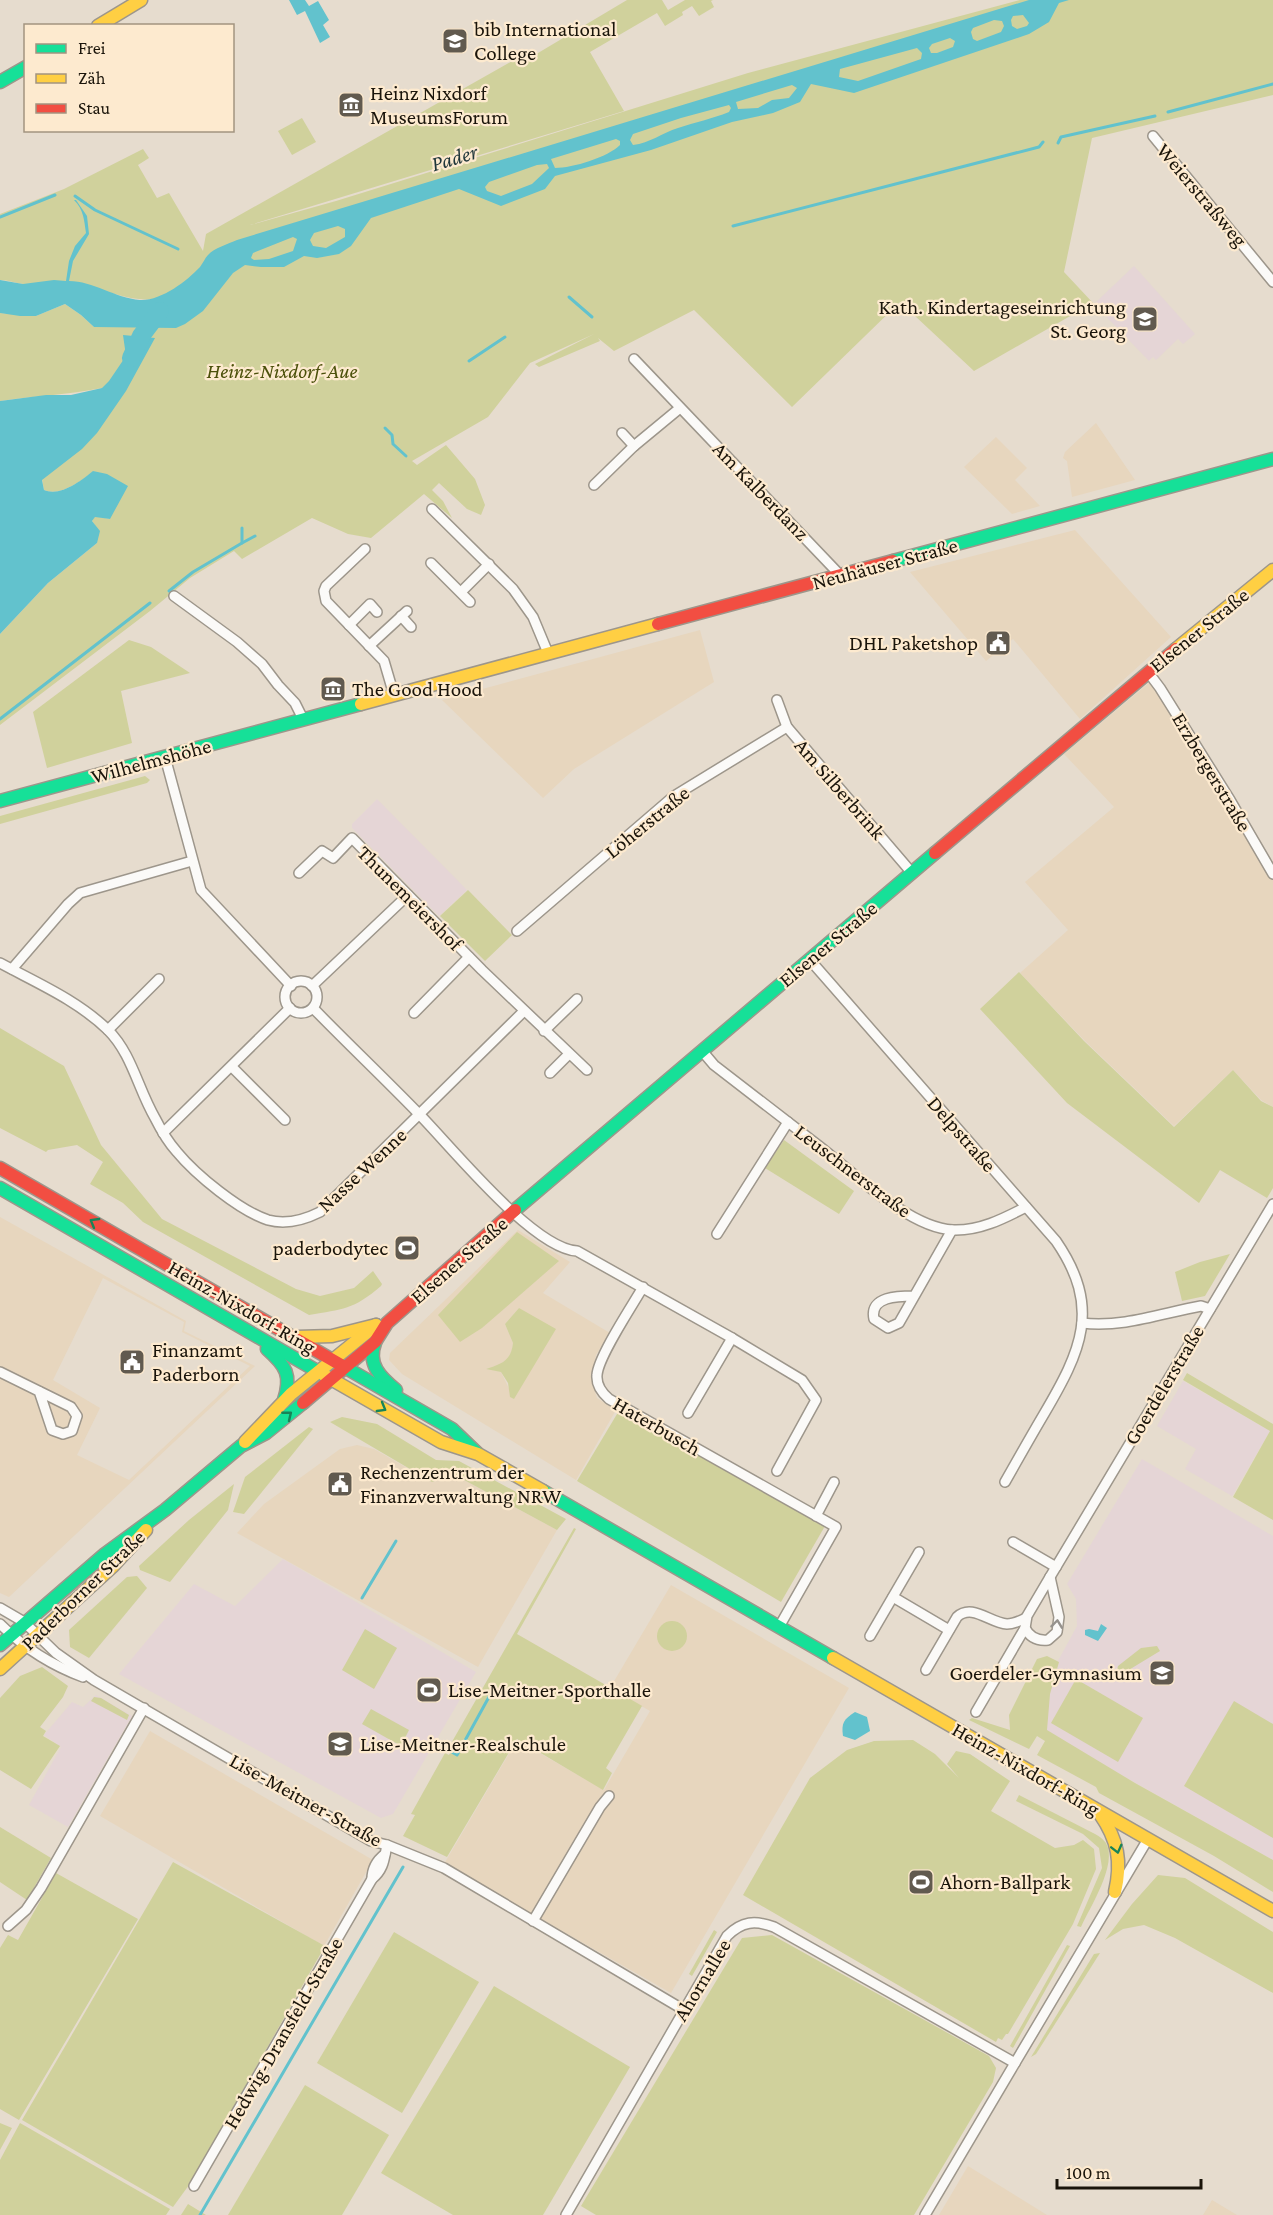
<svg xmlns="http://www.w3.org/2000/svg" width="1273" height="2215" font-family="'Crimson Pro',serif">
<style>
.built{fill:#e7d6be;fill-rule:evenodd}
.education{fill:#e5d5d6}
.green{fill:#d0d19c}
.water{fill:#62c2cd;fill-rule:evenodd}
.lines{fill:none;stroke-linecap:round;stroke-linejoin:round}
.stream{stroke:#62c2cd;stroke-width:3}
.river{stroke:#62c2cd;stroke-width:18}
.street-casing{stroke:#9d968b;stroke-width:12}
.fast-casing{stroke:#9d968b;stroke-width:15}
.slow-casing{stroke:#9d968b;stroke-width:15}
.jam-casing{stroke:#9d968b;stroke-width:15}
.street{stroke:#fbfaf8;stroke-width:9}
.fast{stroke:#16e098;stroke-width:12}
.slow{stroke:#ffcf43;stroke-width:12}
.jam{stroke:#f24e42;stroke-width:12}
.oneway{stroke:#188458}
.oneway2{stroke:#96928d}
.labels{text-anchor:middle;stroke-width:4.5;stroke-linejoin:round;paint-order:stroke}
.poi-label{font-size:21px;fill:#1a140a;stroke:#fdeacf;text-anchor:start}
.street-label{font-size:21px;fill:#1a140a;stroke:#fdeacf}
.park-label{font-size:21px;font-style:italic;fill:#4b500a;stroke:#fdeacf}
.water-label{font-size:22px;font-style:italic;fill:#1f363a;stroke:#fdeacf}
</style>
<rect width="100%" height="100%" fill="#e6dcce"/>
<g class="built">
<path d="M1096,423l39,57 -63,17 -5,-36 -4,-3 2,-6z"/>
<path d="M996,437l31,31 -12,12 25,26 -28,8 -48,-47z"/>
<path d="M1075,530l96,107 -91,82 -67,-80 -27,22 -76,-89z"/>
<path d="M700,630l14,52 -140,87 -31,29 -101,-98z"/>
<path d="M1150,682l123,191v234l-12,-7 -28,-30 -59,56 -89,-85 -65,-68 48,-43 -43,-48 89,-75 -50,-53z"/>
<path d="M0,1217l186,104 -2,10 71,35 -246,231 -9,-4zM103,1278l81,44 -2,10 68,34 -121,114 -52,-25 23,-47 -47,-28z"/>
<path d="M518,1230l52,32 -27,31 67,40 -14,22 -4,27 5,16 19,12 -40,70 -174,-106 -13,-14 1,-7zM519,1308l-5,91 -13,-27 -15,-4h9l13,-9 4,-8 1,-8 -8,-19z"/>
<path d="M357,1445l17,4 58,33 21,-8 104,56 -79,137 -241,-134 27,-29 76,-55z"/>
<path d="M671,1585l178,103 -178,305 -227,-129 73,-124 87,50 46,-79 -40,-23z"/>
<path d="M150,1731l223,129 -49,86 -224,-130z"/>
<path d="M968,2166l79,49h-108z"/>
<path d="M1212,2200l25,15h-34z"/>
</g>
<g class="education">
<path d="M1134,266l61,68 -12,10 -5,-5 -22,21 -3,-3 -4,4 -55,-57z"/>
<path d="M377,799l90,91 -28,26 -87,-88v-4z"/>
<path d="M1183,1381l87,50 -38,65 -47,-27 11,-20 -39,-23z"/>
<path d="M1142,1459l131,77v324l-248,-139 52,-95 -1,-27 -9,-15z"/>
<path d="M283,1559l193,113 -83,142 -12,4 -262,-144 75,-90 41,22z"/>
<path d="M96,1695l36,21 -64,111 -39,-22 32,-58 -17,-12 28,-33 11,5z"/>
</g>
<g class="green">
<path d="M627,0h35l6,10 17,-10h28l-2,1 3,6 -15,9 -7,-10 -10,6 1,3 -18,11 -8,-13 -67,39 34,59 -374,114 86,-24 412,-128 272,-73h253v95l-181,43 -28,134 29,31 -119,68 -74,-69 -108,105 -98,-97 -80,41 -16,-13 2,3 -61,26 -4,-3 59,-30 -64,29 -42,54 -76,44 5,4 29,-20 29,34 10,26 -4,10 -14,-6 -28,-26 -7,7 11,11 9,17 -28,-24 -53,44 -23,-4 -36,-16 -70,41 -8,-8 -44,27 -40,33 -150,114v-91l48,-51 49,-40 -2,-18 -3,-4 3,-5 15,3 -16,-48c-13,10 -34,26 -50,19l-2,-11 60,-91c-34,7 -68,8 -102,13v-88l36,3 29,-12 16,11 13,12h20l40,-28c-29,3 -53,-12 -81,-17 -17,-3 -33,3 -50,2 -8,-1 -15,-4 -23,-4v-66l64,-25 79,-40 6,9 -11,7 19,33 12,-5 34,58 3,-17 324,-183 3,5z"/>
<path d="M302,118l14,24 -24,13 -14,-24z"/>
<path d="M129,640l22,7 39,26 -69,18 11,52 -85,25 -14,-56z"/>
<path d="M145,776l5,4 -3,3 -147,41v-8z"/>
<path d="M468,890l44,45 -27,26 -45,-45z"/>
<path d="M1019,972l65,69 90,86 59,-57 28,31 12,6v81l-6,10 -47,-28 -21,33 -132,-100 -87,-94z"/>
<path d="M0,1028l64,38 37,79 61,74 134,70 24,7 34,-8 19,-17 9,13 -1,2c-28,24 -38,23 -72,29l-166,-93 -20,-19 -33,-19 13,-22 -26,-17 -29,5 -2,2 -46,-24z"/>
<path d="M784,1140l70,51 -15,23 -74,-46z"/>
<path d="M517,1232l42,29 -77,67 -22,14 -22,-27z"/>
<path d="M1230,1254l-25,42 -23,5 -7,-29 25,-10z"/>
<path d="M519,1308l37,21 -42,70 -4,-2 -2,-14 -7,-11 -15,-3c14,-5 25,-7 27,-26l-8,-19z"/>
<path d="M1187,1373l86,51v96l-40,-23 37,-66 -87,-51z"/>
<path d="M620,1409l205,117 -44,76 -204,-121z"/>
<path d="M342,1417l35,7 59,36 23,1 107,58 -9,11 -104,-56 -21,8 -102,-60z"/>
<path d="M309,1427l4,2 -69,85 -11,-2 12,-35z"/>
<path d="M234,1484l-6,26 -58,72 -30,-12 -1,-4 50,-46z"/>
<path d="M574,1528l2,1 -59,105 127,73 -2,-1 -36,62 6,5 -9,17 -86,-51 -70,118 -44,-21 12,-21 -4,-1 34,-61 4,2 3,-6 -3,-2z"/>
<path d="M137,1576l10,12 -58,70 -19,-11 -1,-17 58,-53z"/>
<circle cx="672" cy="1636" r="15"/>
<path d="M365,1629l32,19 -23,41 -32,-19z"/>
<path d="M1157,1646l3,5 -28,17 -12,12h-6l4,-14 23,-18z"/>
<path d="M1047,1656l12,6 -9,32 -3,36 88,53 138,77v32l-59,-36 -115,-63 -3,-6 -59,-32 8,-14 -8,-5 -8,13 -60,-29 3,-2 38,12 -1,-15 28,-56z"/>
<path d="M42,1667l26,19 -5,11 -23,30 6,4 -3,5 17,10 -29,43 -31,-19v-72l20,-22z"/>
<path d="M1076,1679l67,39 -25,44 -67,-39z"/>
<path d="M94,1697l7,1 28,17 -2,5 -36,-19z"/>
<path d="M1234,1701l39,23v114l-89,-52z"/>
<path d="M371,1709l38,21 -8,16 -39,-22z"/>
<path d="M913,1740l22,14 24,24 -12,-14 9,-13 14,3 40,27 -19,30 64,37 19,-3 9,-5 11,9 2,20 -23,55 -65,110h-2l-4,6 -4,-2 -2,4 -253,-147 67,-117 37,-28 27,-9z"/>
<path d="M1019,1795l76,39c4,2 8,5 11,9 12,21 -16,64 -25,84l-4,-1 25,-58 -3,-20 -16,-14 -67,-33z"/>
<path d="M0,1827l51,31 -24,42 -27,-18z"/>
<path d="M173,1862l152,84 -136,239 -16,22 -151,-87z"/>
<path d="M56,1873l82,46 -119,201 -19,-11v-161l8,-13 10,5z"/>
<path d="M1158,1875l27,3 88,54v61l-98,-55 -31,-13 -21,4 -18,11 27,-36z"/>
<path d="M714,1930l3,2 -25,44 -3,-2z"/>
<path d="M394,1932l85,50 -77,131 -85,-50z"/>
<path d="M772,1935l217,121 7,12 -3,14 -79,133h-318l-15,-9 161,-268z"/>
<path d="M1067,1945l3,1 -57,102 -3,-2z"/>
<path d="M1100,1953l-64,101 -5,3 63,-103z"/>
<path d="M494,1986l136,81 -87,148h-90l-72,-42z"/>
<path d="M305,2085l84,50 -47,80h-114z"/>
<path d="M0,2123l12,5 -12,22z"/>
<path d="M20,2123l150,86 -4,6h-166v-55z"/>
<path d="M188,2204l18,11h-25z"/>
</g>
<g class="water">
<path d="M289,0h16l4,6 9,-5 11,19 -6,5 7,12 -10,6 -15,-32 -8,4z"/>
<path d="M1029,0h40l-10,3 -10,19 -20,12 -175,59 -43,-9 -11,18 -27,11 -41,9 -81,28 -96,26 -10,13 -44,17 -42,-17 -88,29 -20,28 -12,8 -22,4 -13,-2 -20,11h-23l-16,-2 -12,8 -30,38 -18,13 -9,4 -82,-1 -13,-12 -16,-11 -29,12h-16l-20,-3v-33l23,4 31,-4 12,1 3,-20 6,-15 11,-13c-2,-13 -2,-23 -12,-33h2l11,16 2,18 -16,27 -4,20c24,0 46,17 71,19 21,1 47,-19 60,-33 3,-4 5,-9 8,-12 6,-7 20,-11 29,-15zM1023,15l6,8 -2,3 -10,3 -5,-3 -1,-6 2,-4zM994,20l8,1 2,5 -3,6 -24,9 -4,-2 -2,-7 2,-4zM950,38l5,3 -2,6 -16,6h-6l-2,-5 3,-4zM917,48l5,5 -1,6 -63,22 -19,-4 1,-8zM792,85l5,3 -8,10 -17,2 -14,8 -20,1 -2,-7zM729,105l2,3 -2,4c-17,7 -34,10 -51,16 -16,5 -28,15 -45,17l-3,-5 3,-6 48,-16zM616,139l4,2v4c-12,12 -47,23 -65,23l-4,-9zM537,165l10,-1 2,4 -17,16 -31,12 -14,-5 -2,-4 4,-5zM338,226l7,3v8l-19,11 -13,-2 -3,-6 4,-7zM293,237l4,2 -4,12 -24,8 -15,1 -3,-2 2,-5z"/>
<path d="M123,335l32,3 -29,53 -29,42 -15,16 -40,31 2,10c16,7 37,-9 49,-19l14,3 21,12 -18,33 -15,-2 -3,4 8,10 -3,12 -49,40 -48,51v-233l46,-6h25l31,-7 7,-7 17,-25z"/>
<path d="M1101,1624l6,4 -9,13 -13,-6v-5l4,-1 9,2z"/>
<path d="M855,1712l12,5 3,14 -15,9 -12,-4c-2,-13 1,-17 12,-24z"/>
</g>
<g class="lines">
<g class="stream">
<path d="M1168,112l105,-28"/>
<path d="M1058,143l3,-6 94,-21"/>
<path d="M75,196l20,14 83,39"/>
<path d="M0,217l55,-22"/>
<path d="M733,226l306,-79 4,-5"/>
<path d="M569,297l23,20"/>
<path d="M469,361l36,-24"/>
<path d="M385,428l7,7 1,9 13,12"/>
<path d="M242,543l13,-7"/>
<path d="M169,591l24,-19 49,-29v-15"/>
<path d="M0,719l150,-116"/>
<path d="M362,1598l34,-57"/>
<path d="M448,1750l9,5 38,-69"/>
<path d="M200,2215l203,-348"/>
</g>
<path class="river" d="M131,358l10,-22 19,-25"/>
<g class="street-casing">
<g id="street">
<path d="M1153,136l120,146"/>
<path d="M634,359l206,216"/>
<path d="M622,433l12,13"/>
<path d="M594,485l40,-39 46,-38"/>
<path d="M432,509l81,80 20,28 15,36"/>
<path d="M365,549l-39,37 -2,5 2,10 58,60 10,34"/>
<path d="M431,563l39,39"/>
<path d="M461,592l28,-28"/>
<path d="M174,596l63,46 25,22 16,21 17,18 8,16"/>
<path d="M401,616l10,11"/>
<path d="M349,625l21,-21 7,8"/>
<path d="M369,646l38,-35"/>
<path d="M1148,672l12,16 70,112 43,74"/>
<path d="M777,700l10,27 125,146"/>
<path d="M165,757l36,133 90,96"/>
<path d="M299,873l23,-22 11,7 19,-20 130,132 105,100"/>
<path d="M517,931l157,-135 113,-69"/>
<path d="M810,960l246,281c46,67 25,110 -12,173 -13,22 -26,45 -39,68"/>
<path d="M0,963c37,20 77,37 108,67 24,24 30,59 47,88 6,12 13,24 22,34 19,23 63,59 91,68 18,5 36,0 52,-8l204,-201"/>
<path d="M12,969l56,-65 12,-11 112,-32"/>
<circle cx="301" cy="997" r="16"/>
<path d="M312,986l96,-91"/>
<path d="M313,1008c34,35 70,69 104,104 33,33 115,136 160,139l155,87 70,42 14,20 -39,71"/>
<path d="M414,1013l55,-56"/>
<path d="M108,1030l51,-51"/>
<path d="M544,1031l33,-32"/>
<path d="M703,1052l11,13c35,27 70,54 105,81 35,27 90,82 134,84 26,1 50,-11 73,-23"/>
<path d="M232,1067l53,53"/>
<path d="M550,1073l19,-19"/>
<path d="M163,1133l127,-125"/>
<path d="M717,1234l71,-112"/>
<path d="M643,1287c-11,19 -45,70 -46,88 -1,11 5,18 12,24l227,128 -57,100"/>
<path d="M914,1296c-15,0 -45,0 -40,23l14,9 11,-5 53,-93"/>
<path d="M1082,1323c41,5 80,-10 119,-17l9,3"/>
<path d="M0,1372l71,35 6,9 -5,15 -9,3 -11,-4 -13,-39"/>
<path d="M688,1413l44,-75"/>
<path d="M816,1516l18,-34"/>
<path d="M1013,1542l43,25"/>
<path d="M893,1597l56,33"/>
<path d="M0,1608l24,14 32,31 38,27 277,161 16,4 57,23 240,142"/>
<path d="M0,1624c24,24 51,41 83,53"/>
<path d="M1025,1628c5,10 13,13 23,12l9,-8 2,-15 -9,-40"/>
<path d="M870,1636l49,-84"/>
<path d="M926,1670l31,-53c15,-14 33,6 50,7 7,0 13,-3 19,-6"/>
<path d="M976,1712l49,-84 2,-12 23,-39 223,-373"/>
<path d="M372,1879c0,-11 4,-18 13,-25"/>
<path d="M533,1921l67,-114 9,-11"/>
<path d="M8,1926l18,-16 15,-22 103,-180"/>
<path d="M194,2186l178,-307c12,-10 12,-20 15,-34"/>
<path d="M566,2215l161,-279c15,-15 28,-16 47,-9l241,136 133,-224"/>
<path d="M925,2215l90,-152"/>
</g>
</g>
<g class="fast-casing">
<g id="fast">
<path d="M0,82l26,-15"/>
<path d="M893,561l380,-102"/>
<path d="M0,801l361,-97"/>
<path d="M0,1188l324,187"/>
<path d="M515,1210l420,-357"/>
<path d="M375,1343c-8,21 5,34 21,47"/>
<path d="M267,1349c19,17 25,26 17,51"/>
<path d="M341,1365l111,64 25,24"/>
<path d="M543,1491l290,167"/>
<path d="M0,1645l105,-91 60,-44 76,-64 25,-13 37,-30"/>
</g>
</g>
<g class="slow-casing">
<g id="slow">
<path d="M98,26l43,-26"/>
<path d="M1176,649l97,-79"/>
<path d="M361,704l297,-80"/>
<path d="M297,1337l35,-1 44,-11"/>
<path d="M324,1375l117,67 37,12 65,37"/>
<path d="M245,1442l46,-48 85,-69"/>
<path d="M833,1658l440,253"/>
<path d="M0,1669l113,-103 33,-36"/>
<path d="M1100,1814c18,26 22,48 15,78"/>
</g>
</g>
<g class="jam-casing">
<g id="jam">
<path d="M658,624l235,-63"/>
<path d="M935,853l241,-204"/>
<path d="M0,1168l341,197"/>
<path d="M303,1403l72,-61 12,-19 128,-113"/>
</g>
</g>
<use href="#street" class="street"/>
<use href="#fast" class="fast"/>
<use href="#slow" class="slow"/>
<use href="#jam" class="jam"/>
</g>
<defs><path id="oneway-chevron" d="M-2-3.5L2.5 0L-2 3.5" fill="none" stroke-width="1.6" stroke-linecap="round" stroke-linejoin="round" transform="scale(1.5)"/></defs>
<g class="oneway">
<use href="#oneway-chevron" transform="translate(94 1222) rotate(-150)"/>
<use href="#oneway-chevron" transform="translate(382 1408) rotate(30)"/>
<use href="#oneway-chevron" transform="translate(288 1415) rotate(-39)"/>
<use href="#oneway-chevron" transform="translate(1117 1849) rotate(76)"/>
</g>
<use class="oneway2" href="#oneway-chevron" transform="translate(1057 1624) rotate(-83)"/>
<defs>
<g id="university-square" transform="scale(1.35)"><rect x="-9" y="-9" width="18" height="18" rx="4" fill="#615a4f" stroke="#fdeacf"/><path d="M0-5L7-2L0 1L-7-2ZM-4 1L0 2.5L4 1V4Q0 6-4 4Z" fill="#fff"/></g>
<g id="museum-square" transform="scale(1.35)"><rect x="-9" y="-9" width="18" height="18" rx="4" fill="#615a4f" stroke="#fdeacf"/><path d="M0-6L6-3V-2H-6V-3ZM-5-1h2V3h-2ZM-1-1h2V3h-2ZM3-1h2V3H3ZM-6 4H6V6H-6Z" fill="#fff"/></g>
<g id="school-square" transform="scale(1.35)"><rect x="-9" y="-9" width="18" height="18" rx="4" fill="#615a4f" stroke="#fdeacf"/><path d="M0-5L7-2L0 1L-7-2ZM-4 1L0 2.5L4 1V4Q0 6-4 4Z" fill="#fff"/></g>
<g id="civic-square" transform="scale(1.35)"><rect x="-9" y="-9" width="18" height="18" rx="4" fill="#615a4f" stroke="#fdeacf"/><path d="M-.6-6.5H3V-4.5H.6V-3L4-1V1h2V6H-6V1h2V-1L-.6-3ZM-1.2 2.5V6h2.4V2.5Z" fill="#fff"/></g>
<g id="stadium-square" transform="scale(1.35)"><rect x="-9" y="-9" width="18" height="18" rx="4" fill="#615a4f" stroke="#fdeacf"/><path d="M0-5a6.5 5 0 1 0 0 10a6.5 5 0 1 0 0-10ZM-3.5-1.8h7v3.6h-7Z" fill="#fff"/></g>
</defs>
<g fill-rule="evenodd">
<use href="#university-square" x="455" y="41"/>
<use href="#museum-square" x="351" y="105"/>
<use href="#school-square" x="1145" y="319"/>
<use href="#civic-square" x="998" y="643"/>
<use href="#museum-square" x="333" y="689"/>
<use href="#stadium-square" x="407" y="1248"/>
<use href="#civic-square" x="132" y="1362"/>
<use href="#civic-square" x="340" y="1484"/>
<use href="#school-square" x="1162" y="1673"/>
<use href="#stadium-square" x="429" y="1690"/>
<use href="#school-square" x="340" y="1744"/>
<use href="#stadium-square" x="921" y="1882"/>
</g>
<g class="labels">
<g class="poi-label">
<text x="474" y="36">bib International<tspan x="474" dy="24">College</tspan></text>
<text x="370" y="100">Heinz Nixdorf<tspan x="370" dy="24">MuseumsForum</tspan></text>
<text x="1126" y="314" text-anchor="end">Kath. Kindertageseinrichtung<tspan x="1126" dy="24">St. Georg</tspan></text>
<text x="978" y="650" text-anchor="end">DHL Paketshop</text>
<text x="352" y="696">The Good Hood</text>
<text x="388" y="1255" text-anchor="end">paderbodytec</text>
<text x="152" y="1357">Finanzamt<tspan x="152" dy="24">Paderborn</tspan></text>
<text x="360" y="1479">Rechenzentrum der<tspan x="360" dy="24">Finanzverwaltung NRW</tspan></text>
<text x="1142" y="1680" text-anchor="end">Goerdeler-Gymnasium</text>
<text x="448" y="1697">Lise-Meitner-Sporthalle</text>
<text x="360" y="1751">Lise-Meitner-Realschule</text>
<text x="940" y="1889">Ahorn-Ballpark</text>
</g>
<g class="street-label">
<text transform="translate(1202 195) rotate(50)" y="7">Weierstraßweg</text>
<text transform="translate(761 491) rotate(46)" y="7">Am Kalberdanz</text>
<text transform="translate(885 564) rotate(-15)" y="7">Neuhäuser Straße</text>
<text transform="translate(1199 630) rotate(-39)" y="7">Elsener Straße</text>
<text transform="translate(151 761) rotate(-15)" y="7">Wilhelmshöhe</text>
<text transform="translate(1212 772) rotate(59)" y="7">Erzbergerstraße</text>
<text transform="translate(840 789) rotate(49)" y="7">Am Silberbrink</text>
<text transform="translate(647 822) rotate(-39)" y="7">Löherstraße</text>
<text transform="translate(410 898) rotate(45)" y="7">Thunemeiershof</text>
<text transform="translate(828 944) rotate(-40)" y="7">Elsener Straße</text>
<text transform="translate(962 1134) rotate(49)" y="7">Delpstraße</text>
<text transform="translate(362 1170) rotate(-43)" y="7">Nasse Wenne</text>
<text transform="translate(853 1171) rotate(37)" y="7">Leuschnerstraße</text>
<text transform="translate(459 1260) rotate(-41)" y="7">Elsener Straße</text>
<text transform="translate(242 1307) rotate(30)" y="7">Heinz-Nixdorf-Ring</text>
<text transform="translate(1164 1385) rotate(-59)" y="7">Goerdelerstraße</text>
<text transform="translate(657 1426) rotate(30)" y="7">Haterbusch</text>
<text transform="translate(83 1590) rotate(-44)" y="7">Paderborner Straße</text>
<text transform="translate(1026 1769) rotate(30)" y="7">Heinz-Nixdorf-Ring</text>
<text transform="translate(306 1800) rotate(29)" y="7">Lise-Meitner-Straße</text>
<text transform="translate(702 1980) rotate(-59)" y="7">Ahornallee</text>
<text transform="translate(283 2033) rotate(-60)" y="7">Hedwig-Dransfeld-Straße</text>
</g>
<g class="park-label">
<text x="282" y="378">Heinz-Nixdorf-Aue</text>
</g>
<g class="water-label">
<text transform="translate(454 157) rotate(-17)" y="8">Pader</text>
</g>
</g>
<rect x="24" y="24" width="210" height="108" fill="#fdeacf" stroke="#a29480" stroke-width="1.5"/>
<rect x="36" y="44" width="30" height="9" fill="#16e098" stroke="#a29480" stroke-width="1.5"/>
<text x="78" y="54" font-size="18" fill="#1a140a">Frei</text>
<rect x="36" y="74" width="30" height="9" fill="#ffcf43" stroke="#a29480" stroke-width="1.5"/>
<text x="78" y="84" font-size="18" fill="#1a140a">Zäh</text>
<rect x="36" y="104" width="30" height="9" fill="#f24e42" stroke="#a29480" stroke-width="1.5"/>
<text x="78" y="114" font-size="18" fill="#1a140a">Stau</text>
<path d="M1057 2179v9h144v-9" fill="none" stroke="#1a140a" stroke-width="3"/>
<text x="1066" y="2179" font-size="18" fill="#1a140a" stroke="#fdeacf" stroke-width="4.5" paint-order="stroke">100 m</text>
</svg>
